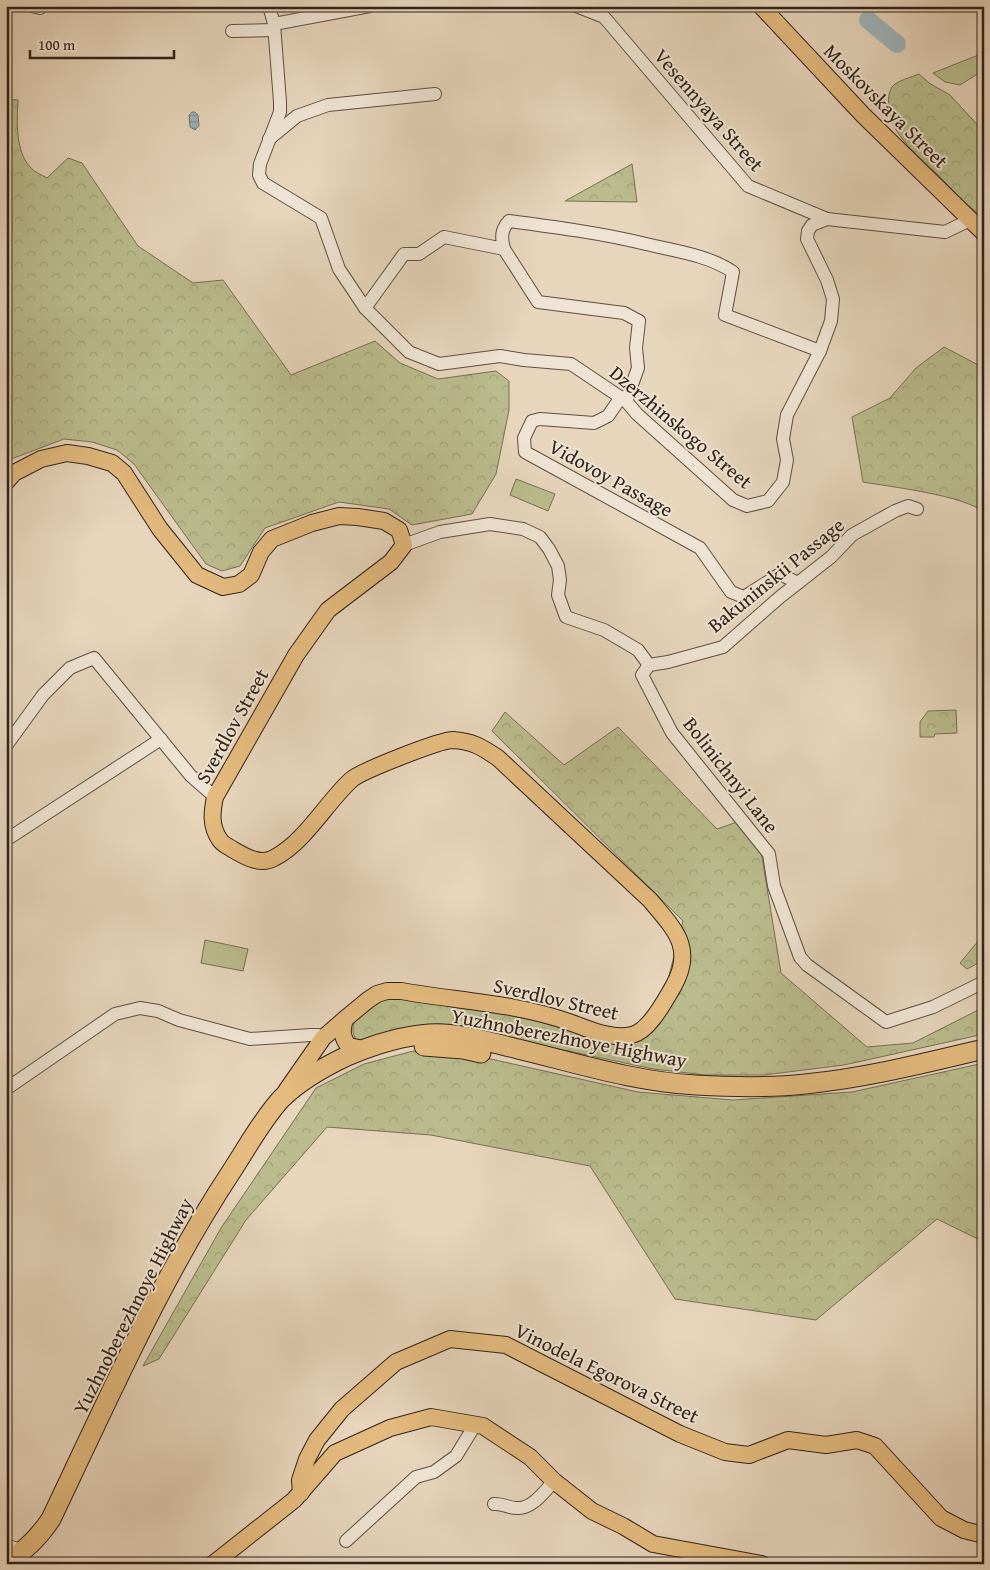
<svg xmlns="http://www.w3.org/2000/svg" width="990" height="1570" font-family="'Gentium Book Plus',serif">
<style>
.grass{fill:#babc8d;stroke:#766f52}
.forest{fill:url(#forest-crowns);stroke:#766f52}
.water{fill:url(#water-rules);stroke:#727a7a}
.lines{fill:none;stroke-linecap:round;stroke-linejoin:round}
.river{stroke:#9db5bc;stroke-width:18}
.minor-casing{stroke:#5e4f41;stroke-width:14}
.major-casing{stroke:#312218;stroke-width:18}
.highway-casing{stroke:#312218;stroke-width:21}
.minor{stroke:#efe4d3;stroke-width:12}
.major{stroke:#e4ba7e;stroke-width:16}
.highway{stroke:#e4ba7e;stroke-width:19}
.labels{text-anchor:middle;stroke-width:4;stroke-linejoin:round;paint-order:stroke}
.street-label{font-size:20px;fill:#312218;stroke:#efe4d3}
</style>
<defs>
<pattern id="forest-crowns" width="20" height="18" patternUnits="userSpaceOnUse" patternTransform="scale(1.25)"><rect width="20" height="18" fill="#babc8d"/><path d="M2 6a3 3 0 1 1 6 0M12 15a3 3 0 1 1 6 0" fill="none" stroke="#a0a179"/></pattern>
<pattern id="water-rules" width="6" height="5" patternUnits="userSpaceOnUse" patternTransform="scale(1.25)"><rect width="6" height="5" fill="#9db5bc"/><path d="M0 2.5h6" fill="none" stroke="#819398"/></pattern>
</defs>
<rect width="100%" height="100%" fill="#e7d5bc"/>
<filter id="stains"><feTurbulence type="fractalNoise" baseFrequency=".004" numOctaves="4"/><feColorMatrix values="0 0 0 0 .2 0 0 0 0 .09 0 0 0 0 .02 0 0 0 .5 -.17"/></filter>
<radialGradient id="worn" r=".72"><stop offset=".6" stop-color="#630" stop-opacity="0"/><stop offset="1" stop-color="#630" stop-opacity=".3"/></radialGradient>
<g class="grass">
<path d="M981,54l3,4v12l-24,15 -15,-3 -12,-9z"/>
<path d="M516,479l39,15 -7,17 -38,-16z"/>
<path d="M205,940l43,9 -5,22 -42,-8z"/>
</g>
<g class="forest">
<path d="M919,74l10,9 21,12 34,37v85c-17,-10 -31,-27 -45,-41 -15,-15 -34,-30 -44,-48 -5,-10 -10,-30 -3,-41 4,-6 20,-10 27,-13z"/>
<path d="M6,99l12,1c-1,21 -3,50 12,67 4,5 12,8 17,11l21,-20 14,5 56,83 55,37 30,-3 68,95 84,-34 25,22 38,16 58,-8 13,10v29l-13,64 -24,40 -60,11 -23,-16 -50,-7 -74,26 -25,38 -18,5 -16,-7 -72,-100 -17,-14 -25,-8 -28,-3 -58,22z"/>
<path d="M632,164l5,38 -72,-1z"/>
<path d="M944,347l40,21v144c-22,-17 -92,-25 -121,-30l-11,-65 38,-19 26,-30z"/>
<path d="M956,710l1,23 -22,1 -1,3h-14v-15l8,-11z"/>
<path d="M505,712l59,53 54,-38 99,102 20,-7 24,29 20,122 86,74 46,-4 71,-36v27l-140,31 -80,10h-59l-52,-6 -212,-45 -19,1 -58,15 -7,1c-15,-21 14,-35 29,-45l154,21 47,17 69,-8 27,-105 -191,-190z"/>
<path d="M984,934v26l-17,9 -7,-6z"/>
<path d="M413,1051l60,4 165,37 95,8 119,-8 132,-29v179l-47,-23 -121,101 -141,-21 -85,-133 -159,-31 -104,-8 -81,93 -87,139 -16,7 78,-138 95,-140 48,-24z"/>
</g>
<path class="water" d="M192,112h3l3,3 1,11 -4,4 -5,-3 -1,-12z"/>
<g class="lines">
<path class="river" d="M868,20l29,24"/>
<g class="minor-casing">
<g id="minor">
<path d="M32,6l8,2"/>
<path d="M269,6l5,18 6,78v10l-20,52 -1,11 4,8 58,35 18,51 26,39 44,44 30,12 61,-8 24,4 47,4 55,37 11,13 96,86 14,6 21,-5 15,-19 4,-22 -4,-21 4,-24 33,-64 11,-30 2,-22 -6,-19 -20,-41 1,-8 4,-6 15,-6 118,13 25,-12"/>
<path d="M576,6l28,11 144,169 79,33"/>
<path d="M274,24l96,-18"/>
<path d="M232,31l42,-1"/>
<path d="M269,139l28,-23 31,-11 107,-11"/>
<path d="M504,249l34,53 86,11 15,8 -3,27 2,20 -12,33"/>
<path d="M365,308l39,-54h15l25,-17 60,12c-3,-12 -3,-19 5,-28 46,6 92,12 137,23 29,7 62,11 87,28l-8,43 95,36"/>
<path d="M621,397l-13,19 -14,7 -54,-4 -8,2 -8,17 1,14 175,96 31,44 13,5 36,-23 18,9"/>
<path d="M404,545l36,-13 50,-8 33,5 17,8 9,12 9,17 2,14 -2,15 8,22 38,13 34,20 11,15 19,-3 55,-15 57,-50 51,-40 21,-22 43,-24 13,-5 9,3"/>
<path d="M649,665l-7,10 30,58 97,121 5,32 26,71 7,8 79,57 47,-15 51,-25"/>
<path d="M6,746l37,-51 27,-27 24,-10 97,118 24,21"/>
<path d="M6,840l155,-101"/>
<path d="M6,1089l109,-75 25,-6 18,3 21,9 71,19 61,-4h7l5,3"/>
<path d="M494,1504c9,-1 16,5 24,4 15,0 27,-17 36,-27"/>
<path d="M346,1541l70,-64 18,-5 22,-16 19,-31"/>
<path d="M6,1545l17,6"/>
</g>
</g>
<g class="major-casing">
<g id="major">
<path d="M761,6l102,109 121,118"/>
<path d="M6,482l8,-9 27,-14 26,-6 21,3 24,7 12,10 36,56 37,46 26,12 16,-3 12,-9 10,-23 11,-13 40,-16 27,-7 19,1 26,4 15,9 5,15 -13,17 -63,48 -32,45 -81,142c-3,15 -5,29 5,43 2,4 8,6 12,9 12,7 28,17 42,9 31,-16 52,-55 77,-78 10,-9 89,-40 102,-40 20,1 30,8 45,18l152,142c25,30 45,48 23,87 -9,15 -24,44 -41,48 -21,5 -43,-6 -63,-13 -53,-19 -112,-21 -168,-31h-14l-10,3 -9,6 -23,19 -22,19 -37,53"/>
<path d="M345,1019c-3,10 -4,19 4,27l14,3"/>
<path d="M301,1493l-1,-13 7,-21 10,-19 25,-31 54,-47 54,-23 56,6 174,89 45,18 24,3 39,-15 38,5 31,-5 18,6 66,72 23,12 20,5"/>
<path d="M213,1564l81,-64 41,-47 55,-25 41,-11 52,9 47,31 24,24 38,30 31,15 30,18 109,20"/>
</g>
</g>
<g class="highway-casing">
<g id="highway">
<path d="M424,1046l39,3 18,4"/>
<path d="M6,1562c20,-11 33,-25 45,-43 57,-119 109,-240 182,-350 15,-23 29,-49 48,-70 18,-18 43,-32 66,-43 26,-11 53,-20 82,-22 29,-2 60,8 89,15 58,14 118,33 178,36 36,2 74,3 109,-1 61,-6 120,-21 179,-35"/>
</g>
</g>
<use href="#minor" class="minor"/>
<use href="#major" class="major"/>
<use href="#highway" class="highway"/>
</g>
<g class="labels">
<g class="street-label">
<text transform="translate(886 106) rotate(45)" y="7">Moskovskaya Street</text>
<text transform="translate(709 110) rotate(49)" y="7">Vesennyaya Street</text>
<text transform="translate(681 427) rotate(40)" y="7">Dzerzhinskogo Street</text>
<text transform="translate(611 478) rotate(29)" y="7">Vidovoy Passage</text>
<text transform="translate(776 575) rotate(-39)" y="7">Bakuninskii Passage</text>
<text transform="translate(232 726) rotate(-61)" y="7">Sverdlov Street</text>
<text transform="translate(731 775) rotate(52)" y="7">Bolinichnyi Lane</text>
<text transform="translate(556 999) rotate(13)" y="7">Sverdlov Street</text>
<text transform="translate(569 1038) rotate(11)" y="7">Yuzhnoberezhnoye Highway</text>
<text transform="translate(133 1306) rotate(-63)" y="7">Yuzhnoberezhnoye Highway</text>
<text transform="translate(607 1373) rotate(26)" y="7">Vinodela Egorova Street</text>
</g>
</g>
<rect width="990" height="1570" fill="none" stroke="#e7d5bc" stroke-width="25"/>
<rect x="8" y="8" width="975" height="1555" fill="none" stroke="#312218" stroke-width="2.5"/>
<rect x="12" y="12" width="965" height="1545" fill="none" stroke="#312218"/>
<path d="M30 50v8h144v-8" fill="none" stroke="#312218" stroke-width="2.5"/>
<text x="38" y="50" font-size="15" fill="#312218" stroke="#efe4d3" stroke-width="4" paint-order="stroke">100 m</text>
<rect width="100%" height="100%" filter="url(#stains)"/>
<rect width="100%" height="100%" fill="url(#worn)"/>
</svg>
